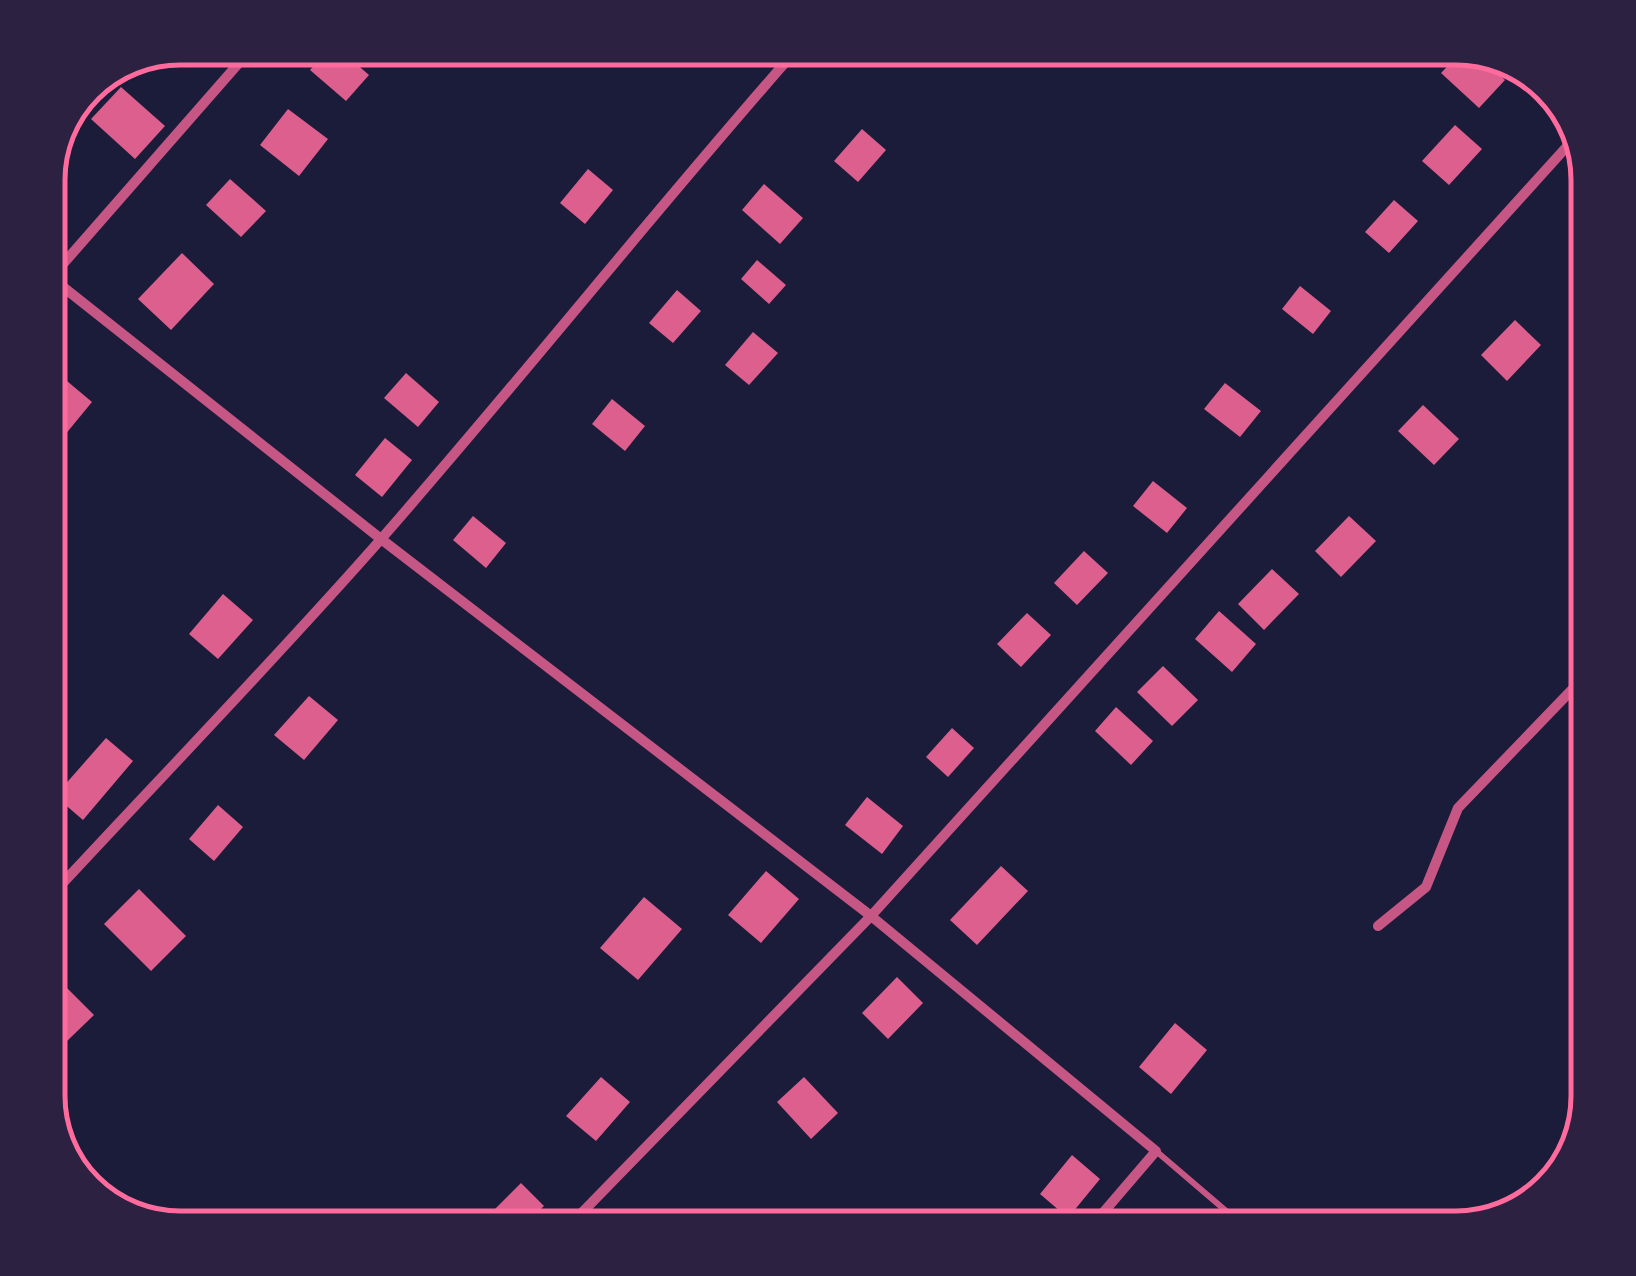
<svg xmlns="http://www.w3.org/2000/svg" width="1636" height="1276" font-family="Helvetica,sans-serif">
<style>
.building{fill:#dd5f8e}
.lines{fill:none;stroke-linecap:round;stroke-linejoin:round}
.service{stroke:#c65784;stroke-width:6}
.minor{stroke:#c65784;stroke-width:10}
.rim{fill:none;stroke:#ff6b9d;stroke-width:5}
</style>
<rect width="100%" height="100%" fill="#1b1b3a"/>
<g class="building">
<path d="M329,48h9l31,27 -23,26 -36,-31z"/>
<path d="M894,48h32l-14,15z"/>
<path d="M1463,50l16,6 26,24 -26,28 -38,-35z"/>
<path d="M121,87l44,39 -30,33 -44,-40z"/>
<path d="M288,109l40,30 -29,37 -39,-31z"/>
<path d="M1455,125l27,24 -33,36 -27,-24z"/>
<path d="M862,129l24,21 -28,32 -24,-21z"/>
<path d="M588,169l25,21 -28,34 -25,-21z"/>
<path d="M230,179l36,32 -25,26 -35,-32z"/>
<path d="M764,184l39,34 -23,26 -38,-34z"/>
<path d="M1394,200l24,21 -29,32 -24,-21z"/>
<path d="M182,253l32,31 -43,46 -33,-31z"/>
<path d="M757,260l29,25 -17,19 -28,-25z"/>
<path d="M1300,286l31,25 -18,23 -31,-25z"/>
<path d="M677,290l24,21 -28,32 -24,-20z"/>
<path d="M1515,320l26,25 -34,36 -26,-26z"/>
<path d="M753,332l25,21 -29,32 -24,-20z"/>
<path d="M406,373l33,29 -21,25 -34,-29z"/>
<path d="M67,381l25,21 -28,34 -16,-13v-18z"/>
<path d="M1225,383l36,28 -21,26 -36,-28z"/>
<path d="M612,399l33,27 -20,25 -33,-27z"/>
<path d="M1423,405l36,34 -25,26 -36,-34z"/>
<path d="M385,438l27,22 -30,37 -27,-22z"/>
<path d="M1153,481l34,27 -20,25 -34,-27z"/>
<path d="M473,516l33,27 -20,25 -33,-28z"/>
<path d="M1349,516l27,25 -35,36 -26,-26z"/>
<path d="M1084,551l24,22 -31,32 -23,-22z"/>
<path d="M1272,569l27,25 -35,36 -26,-26z"/>
<path d="M223,594l30,26 -35,39 -29,-25z"/>
<path d="M1219,611l37,33 -24,28 -37,-33z"/>
<path d="M1027,613l24,22 -30,32 -24,-23z"/>
<path d="M1163,666l35,34 -26,26 -35,-34z"/>
<path d="M309,696l29,24 -34,40 -30,-25z"/>
<path d="M1116,707l37,34 -22,24 -36,-34z"/>
<path d="M952,728l22,20 -26,29 -22,-20z"/>
<path d="M106,738l27,23 -50,59 -28,-24z"/>
<path d="M867,797l36,29 -21,28 -37,-29z"/>
<path d="M218,805l25,22 -29,34 -25,-22z"/>
<path d="M1001,866l27,25 -51,54 -27,-25z"/>
<path d="M766,871l33,28 -38,44 -33,-28z"/>
<path d="M139,889l47,47 -35,35 -47,-47z"/>
<path d="M644,897l38,32 -44,51 -38,-32z"/>
<path d="M55,976l39,39 -29,28 -17,-17v-43z"/>
<path d="M897,977l26,26 -35,36 -26,-26z"/>
<path d="M1175,1023l32,27 -36,44 -32,-27z"/>
<path d="M601,1077l29,25 -34,39 -30,-25z"/>
<path d="M804,1077l34,36 -27,26 -34,-37z"/>
<path d="M1072,1155l28,24 -32,39 -28,-24z"/>
<path d="M521,1183l23,23 -23,22h-16l-14,-15z"/>
</g>
<g class="lines">
<path class="service" d="M1156,1151l90,77"/>
<g class="minor">
<path d="M48,275l333,264 490,377 285,235 -66,77"/>
<path d="M49,280l203,-232"/>
<path d="M48,899c111,-120 226,-238 334,-361 141,-161 274,-329 416,-490"/>
<path d="M1378,926l48,-39 32,-79 130,-135"/>
<path d="M567,1228l304,-312 700,-774"/>
</g>
</g>
<path d="M0 0H1636V1276H0ZM180 65H1456A115 115 0 0 1 1571 180V1096A115 115 0 0 1 1456 1211H180A115 115 0 0 1 65 1096V180A115 115 0 0 1 180 65Z" fill="#2d2142" fill-rule="evenodd"/>
<path class="rim" d="M180 65H1456A115 115 0 0 1 1571 180V1096A115 115 0 0 1 1456 1211H180A115 115 0 0 1 65 1096V180A115 115 0 0 1 180 65Z"/>
</svg>
